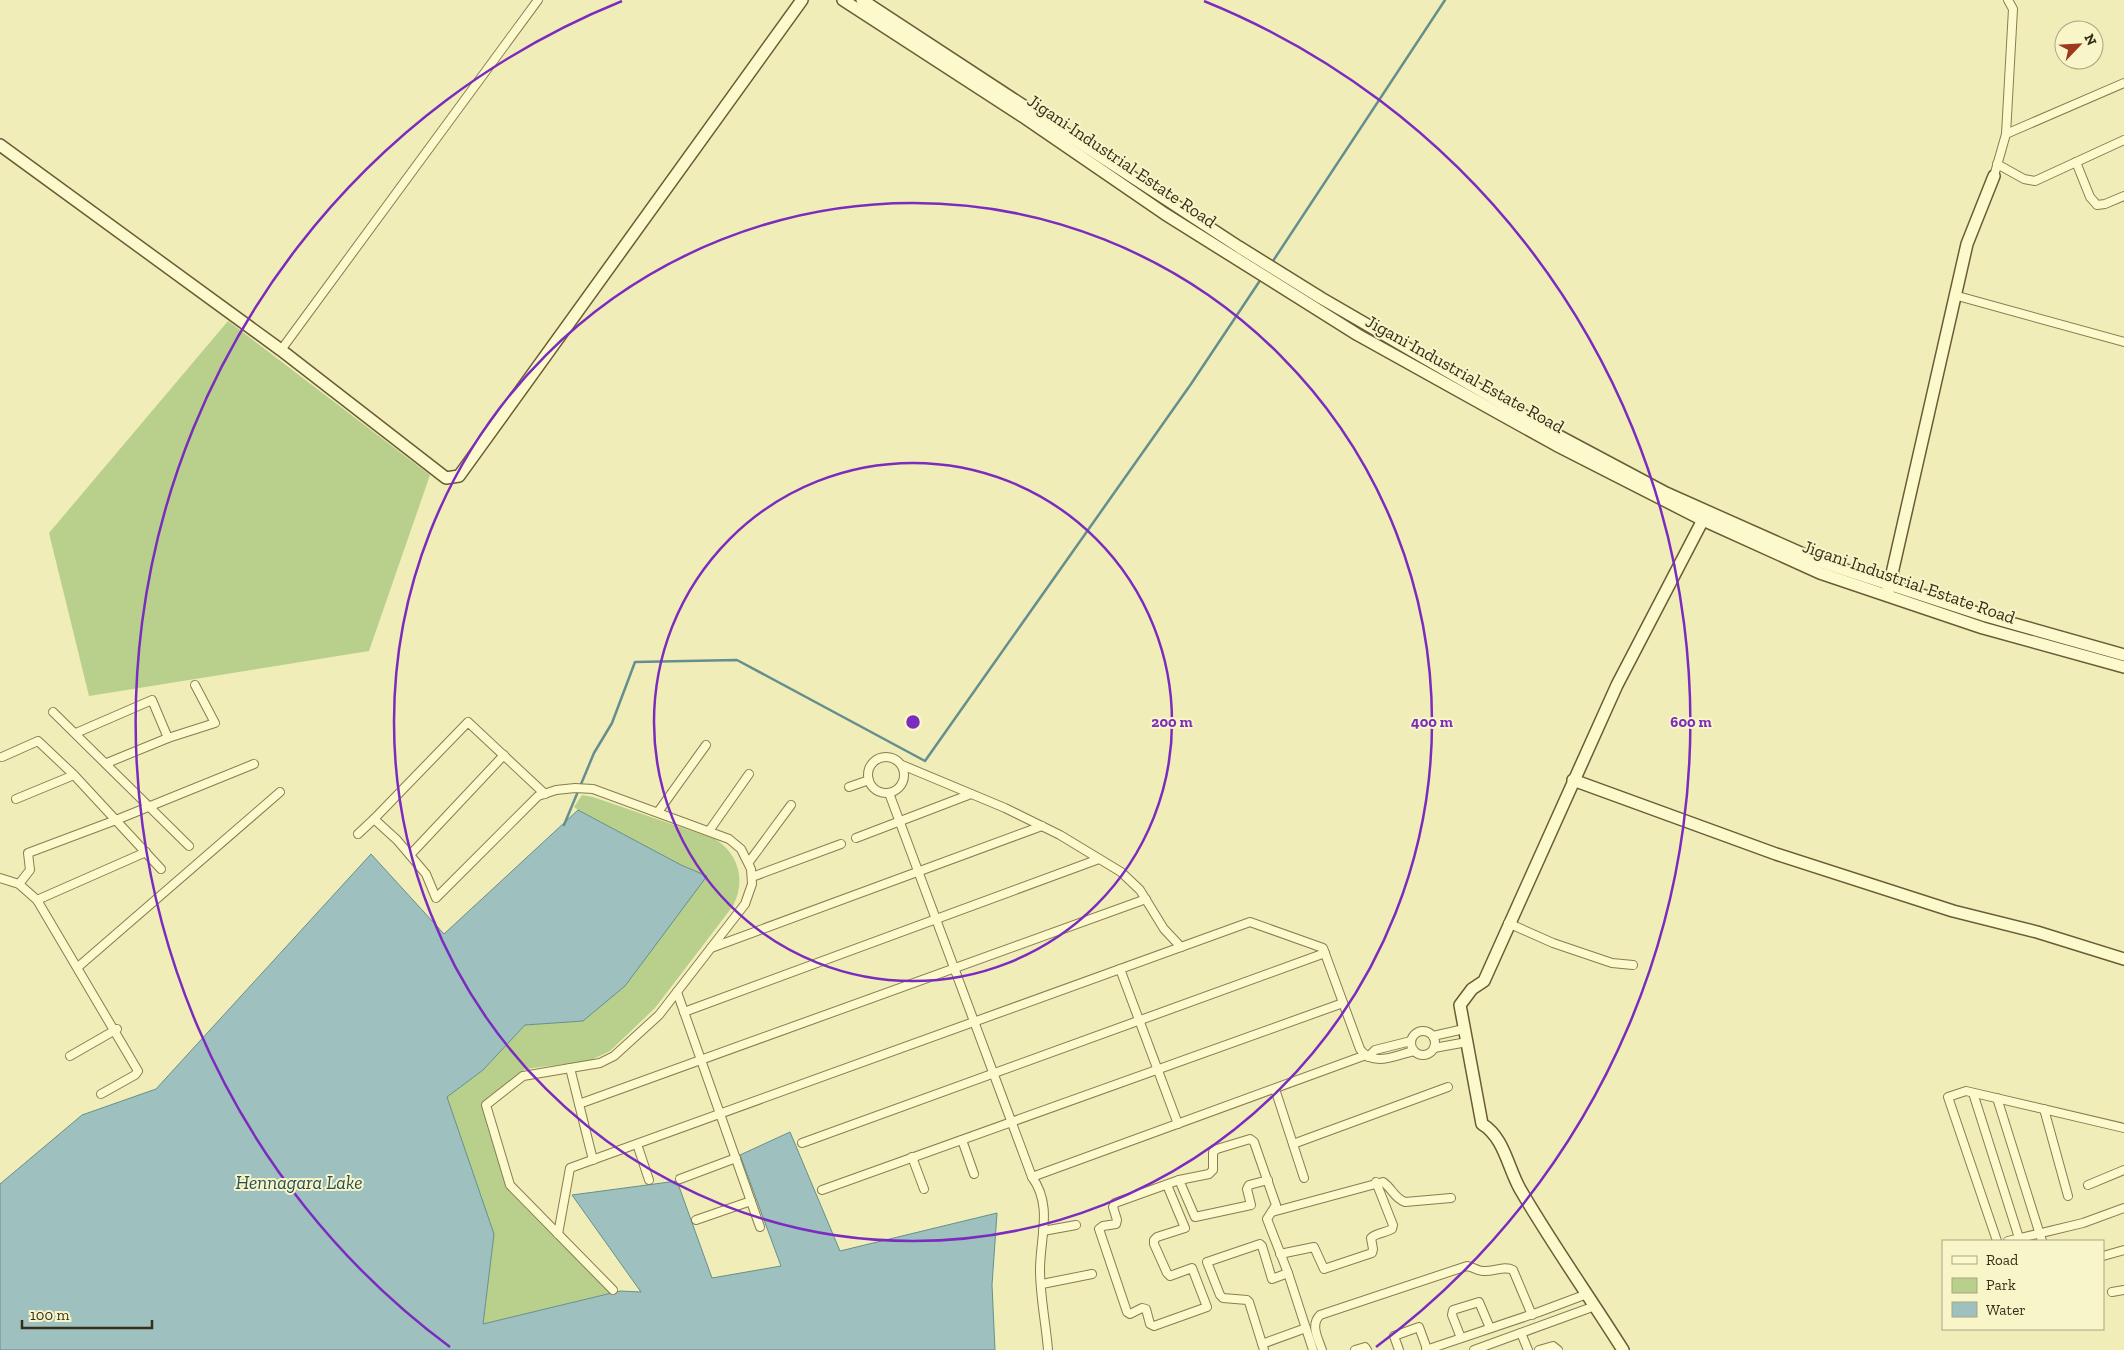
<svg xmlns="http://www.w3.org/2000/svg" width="2124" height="1350" font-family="'Zilla Slab',serif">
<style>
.green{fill:#b8d08c}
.water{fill:#9ec1bf;stroke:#658f8e}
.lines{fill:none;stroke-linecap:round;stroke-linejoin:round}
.stream{stroke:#658f8e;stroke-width:2.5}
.street-casing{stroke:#897c52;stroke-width:10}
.secondary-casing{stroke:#6a5c36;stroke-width:14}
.street{stroke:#fcf9cc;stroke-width:8}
.secondary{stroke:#fcf9cc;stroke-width:11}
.ring{fill:none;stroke:#7b2cbf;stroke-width:2.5}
.labels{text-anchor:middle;stroke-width:4;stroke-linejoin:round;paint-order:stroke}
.street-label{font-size:18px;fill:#362e19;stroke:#f8f5c8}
.water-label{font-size:19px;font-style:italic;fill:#264f57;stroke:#f8f5c8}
.centre{fill:#7b2cbf;stroke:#f8f5c8;stroke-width:2.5}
.ring-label{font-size:15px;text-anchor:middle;font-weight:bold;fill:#7b2cbf;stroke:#f8f5c8;stroke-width:4;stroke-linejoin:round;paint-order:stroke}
</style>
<rect width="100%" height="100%" fill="#f1edb8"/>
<g class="green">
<path d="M228,321l202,154 -61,176 -280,45 -40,-163z"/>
<path d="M582,795l11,2 122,42c24,15 31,42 18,67l-78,102 -45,43 -21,10 -64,8 -43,35 25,81 104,108 -128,31 11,-90 -47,-137 36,-27 42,-45 58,-4 124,-145 -26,-11 -103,-55 -4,-3z"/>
</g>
<path class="water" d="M578,810l103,55 26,11 -82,110 -42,35 -58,4 -42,45 -36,27 47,137 -11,90 137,-33 21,1 -69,-97 105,-14 35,97 69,-12 -41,-111 50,-23 50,119 157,-38 -5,72 3,65h-995v-166l82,-69 74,-26 215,-235 73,80z"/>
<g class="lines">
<g class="stream">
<path d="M1271,264l174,-264"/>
<path d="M564,825l30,-72 18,-30 23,-61 102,-2 188,101 266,-377 70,-105"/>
</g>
<g class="street-casing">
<g id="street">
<path d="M2006,134l7,-125 -5,-9"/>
<path d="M2076,162l14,35 7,8 8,-1 19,-8"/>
<path d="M1997,164l27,15 11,2 89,-41"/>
<path d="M1994,176l12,-42 118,-51"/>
<path d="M1954,295l170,47"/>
<path d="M281,350l257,-350"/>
<path d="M53,712l136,134"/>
<path d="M76,733l76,-33 16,38 47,-15 -20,-38"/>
<circle cx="886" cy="775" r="18"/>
<path d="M2,757l36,-16 36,34 87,94"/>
<path d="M107,763l61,-25"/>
<path d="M902,765l103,43 55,27 61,37 19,18 24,39 17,18"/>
<path d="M849,787l20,-7"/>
<path d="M889,793l143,384 334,-122"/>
<path d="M545,794l-77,-72 -94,97 23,21 29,34 10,24 102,-102 18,-6 19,-2 18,1 136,50 12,10 10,20 1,15 -7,20 -86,111 -45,41 -14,7 -77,13 -37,29 24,80 103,105"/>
<path d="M16,799l58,-24"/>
<path d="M658,812l48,-67"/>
<path d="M709,831l40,-57"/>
<path d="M358,834l16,-15"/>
<path d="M856,838l115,-44"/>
<path d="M410,855l94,-100"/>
<path d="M749,862l42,-57"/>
<path d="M752,877l89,-33"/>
<path d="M0,878l19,6 18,16 101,171 -3,4 -34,19"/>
<path d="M19,884l11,-14 -2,-17 88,-33 138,-56"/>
<path d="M37,900l109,-48"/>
<path d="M1508,923l45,20 59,20 21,2"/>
<path d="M711,948l331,-122"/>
<path d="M78,967l202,-175"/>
<path d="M1120,969l58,155"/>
<path d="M677,992l83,235"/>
<path d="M684,1012l415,-153"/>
<circle cx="1423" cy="1043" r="12"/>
<path d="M1433,1036l31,-7"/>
<path d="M1434,1048l33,-6"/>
<path d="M70,1056l47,-27"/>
<path d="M1368,1057l7,-7 36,-9"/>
<path d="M570,1068l23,92"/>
<path d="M1275,1089l29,89"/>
<path d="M1973,1093l47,148"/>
<path d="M1997,1098l45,143"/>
<path d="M579,1104l567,-205"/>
<path d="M2044,1109l24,87"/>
<path d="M962,1140l12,34"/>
<path d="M802,1143l523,-190"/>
<path d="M637,1144l12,36"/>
<path d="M1293,1144l155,-57"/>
<path d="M912,1157l12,32"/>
<path d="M1032,1177c21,29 8,60 8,93 0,26 6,54 8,80"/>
<path d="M680,1179l56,-21"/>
<path d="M1268,1180l-19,5 -2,4 4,16 -56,12 -16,-37 30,-6 4,-4v-18l4,-3 33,-10 4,3 22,63 -9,14 21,54 25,77"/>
<path d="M1167,1185l18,43 -28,9 -3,3v4l13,29 3,3 22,-8 15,39 -53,19 -4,-2 -4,-15 -4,-1 -12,6 -3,-2 -28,-83 4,-3 13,-2 1,-4 -4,-13 2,-4 64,-23"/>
<path d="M2088,1185l36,-15"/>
<path d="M822,1190l521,-187"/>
<path d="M1272,1212l111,-30c9,6 11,16 22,20l46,-4"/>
<path d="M696,1220l55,-19"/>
<path d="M1043,1231l33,-6"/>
<path d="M558,1234l12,-66 680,-246 73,26 37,101c13,19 36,6 54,2"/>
<path d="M1997,1241l-49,-144 18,-6 158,37"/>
<path d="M2008,1241l75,-18 41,-15"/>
<path d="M1280,1254l34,-7 10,22 48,-16 1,-4 -2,-11c5,-5 14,-5 21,-9l1,-4 -17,-43"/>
<path d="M2103,1256l21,-6"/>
<path d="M1042,1284l50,-10"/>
<path d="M2112,1292l12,-2"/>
<path d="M1521,1333l7,17"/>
<path d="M1461,1338l-9,-23 1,-5 26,-8 11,26"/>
<path d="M1262,1344l44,-16"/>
<path d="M1264,1350l-15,-48 -2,-2 -24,-2 -3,-3 -13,-33 53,-18 2,2 10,33 16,-6"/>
<path d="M1322,1350c-4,-12 -12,-25 -2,-35l147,-49c6,1 11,5 16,5 11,1 21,-6 30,-1l19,45"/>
<path d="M1355,1350l10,-3 2,3"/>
<path d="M1399,1350l-5,-14 25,-9 8,22"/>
<path d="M1426,1350l113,-38 48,-18"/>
<path d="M1474,1350l121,-44"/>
<path d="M1539,1350l14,-4 5,4"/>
</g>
</g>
<g class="secondary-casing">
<g id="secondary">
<path d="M843,0l182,118 140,96 193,121 198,110 147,75 117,53 163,55 141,39"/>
<path d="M862,0l377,247 82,51 238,138 107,57 155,69 165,54 138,39"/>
<path d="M0,145l281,205 165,128 13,-2 343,-476"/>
<path d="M1888,591l79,-347 27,-68"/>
<path d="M1573,780l203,74 177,57 84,21 87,27"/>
<path d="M1623,1350c-34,-54 -71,-106 -103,-161 -12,-21 -16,-52 -38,-65l-22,-119 12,-16 12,-8 133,-296 89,-171"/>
</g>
</g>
<use href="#street" class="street"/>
<use href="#secondary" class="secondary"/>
</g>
<g class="ring">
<circle cx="913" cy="722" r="259"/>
<circle cx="913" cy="722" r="519"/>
<path d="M450 1347A778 778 0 0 1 622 1M1204 1A778 778 0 0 1 1376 1347"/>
</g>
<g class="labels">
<g class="street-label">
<text transform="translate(1122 161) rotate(34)" y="6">Jigani Industrial Estate Road</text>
<text transform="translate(1465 374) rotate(29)" y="6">Jigani Industrial Estate Road</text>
<text transform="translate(1909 582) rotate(19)" y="6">Jigani Industrial Estate Road</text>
</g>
<g class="water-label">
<text x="299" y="1189">Hennagara Lake</text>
</g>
</g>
<circle cx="913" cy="722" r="8" class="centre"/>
<g class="ring-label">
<text x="1172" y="727">200 m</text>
<text x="1432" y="727">400 m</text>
<text x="1691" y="727">600 m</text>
</g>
<rect x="1942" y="1240" width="162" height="90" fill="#f8f5c8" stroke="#aaa582"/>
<rect x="1952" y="1256" width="25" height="8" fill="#fcf9cc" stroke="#aaa582"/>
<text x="1986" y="1265" font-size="15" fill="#362e19">Road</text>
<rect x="1952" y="1278" width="25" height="15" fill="#b8d08c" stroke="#aaa582"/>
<text x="1986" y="1290" font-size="15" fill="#362e19">Park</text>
<rect x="1952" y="1302" width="25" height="15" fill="#9ec1bf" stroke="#aaa582"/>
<text x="1986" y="1315" font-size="15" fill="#362e19">Water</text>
<g transform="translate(2079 45) rotate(65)"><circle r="24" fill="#f8f5c8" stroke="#aaa582"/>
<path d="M0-4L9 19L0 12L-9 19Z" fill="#9d391d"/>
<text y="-8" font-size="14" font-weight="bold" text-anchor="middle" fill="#362e19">N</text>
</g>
<path d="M22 1320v8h130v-8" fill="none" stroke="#362e19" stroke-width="2.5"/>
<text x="30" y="1320" font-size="15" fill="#362e19" stroke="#f8f5c8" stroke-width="4" paint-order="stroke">100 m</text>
</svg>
